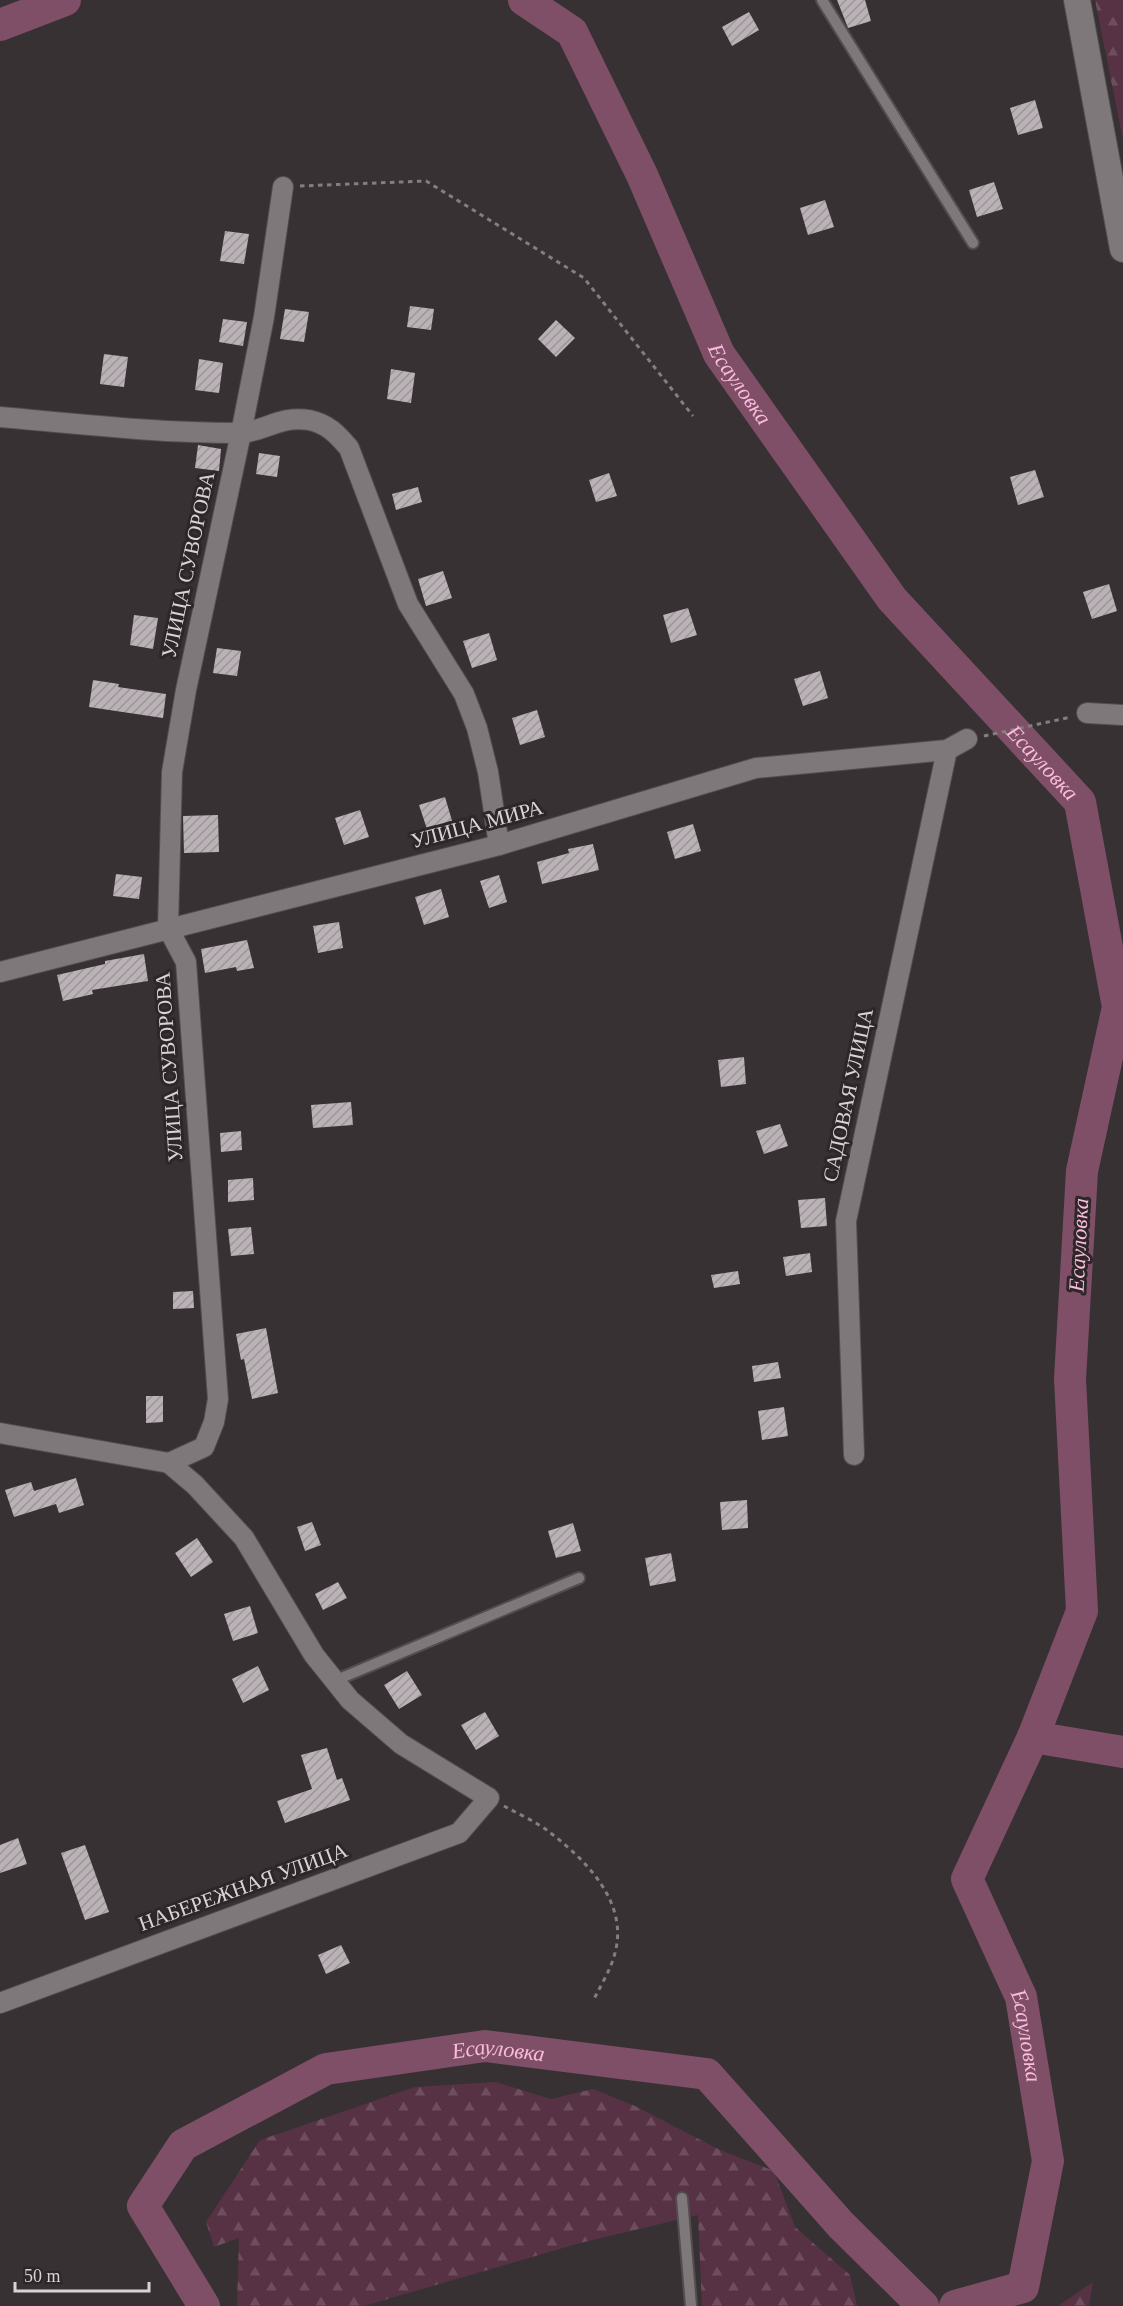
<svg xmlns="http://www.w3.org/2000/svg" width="1123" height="2306" font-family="'Times New Roman',serif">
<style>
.forest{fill:url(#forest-firs)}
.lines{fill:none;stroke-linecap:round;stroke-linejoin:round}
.river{stroke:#7f4f67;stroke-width:32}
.building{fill:url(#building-hatch)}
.service-casing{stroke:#524d4f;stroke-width:14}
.minor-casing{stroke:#524d4f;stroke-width:22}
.tertiary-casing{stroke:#524d4f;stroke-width:28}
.path{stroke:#837e7f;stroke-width:3;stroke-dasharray:4.5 4.5;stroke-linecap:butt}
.service{stroke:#7f787b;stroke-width:10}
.minor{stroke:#7f787b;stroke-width:20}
.tertiary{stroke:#7f787b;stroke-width:26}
.labels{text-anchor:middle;stroke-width:6;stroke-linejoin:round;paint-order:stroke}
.street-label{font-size:21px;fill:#d8d4d5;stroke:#2d2729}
.water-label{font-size:22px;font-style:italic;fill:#fabcda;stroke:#2d2729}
</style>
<defs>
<pattern id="forest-firs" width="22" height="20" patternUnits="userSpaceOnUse" patternTransform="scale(1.5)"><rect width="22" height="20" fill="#573144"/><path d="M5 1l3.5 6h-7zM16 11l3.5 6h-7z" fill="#6e4e5e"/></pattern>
<pattern id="building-hatch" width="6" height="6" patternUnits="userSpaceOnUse" patternTransform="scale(1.5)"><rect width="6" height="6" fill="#bab2b6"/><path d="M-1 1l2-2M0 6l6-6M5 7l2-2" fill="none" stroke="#9c9698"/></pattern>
</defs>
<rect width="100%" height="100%" fill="#373133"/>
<g class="forest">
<path d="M1095,0h28v140z"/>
<path d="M496,2082l55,17 42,-10 42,17 85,44 54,21 21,56 55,48 7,31h-155l-4,-91 -118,28 -216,63h-127l2,-68 -25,9 -8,-25 54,-82 155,-53z"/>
<path d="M1093,2282l-4,24h-31z"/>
</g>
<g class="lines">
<g class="river">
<path id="s1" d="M524,0l48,32 70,143 77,179 173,245 188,203 38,205 -36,164 -12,208 12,232 -49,126 -66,142 54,118 27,164 -25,126 -68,19"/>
<path d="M0,25l65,-25"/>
<path d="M1033,1737l90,15"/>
<path id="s2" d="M204,2306l-61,-100 40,-61 143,-76 159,-23 222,28 135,152 81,80"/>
</g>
</g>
<g class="building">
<path d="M837,0h28l6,21 -23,7z"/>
<path d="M749,12l10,18 -27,16 -10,-19z"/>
<path d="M1035,100l8,28 -25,7 -8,-27z"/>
<path d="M994,182l9,27 -26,8 -8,-27z"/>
<path d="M825,200l9,27 -26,8 -8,-27z"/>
<path d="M225,231l24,3 -5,30 -24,-3z"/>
<path d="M410,306l24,3 -3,21 -24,-3z"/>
<path d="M285,309l24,3 -5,30 -24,-3z"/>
<path d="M223,319l24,3 -4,24 -24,-4z"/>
<path d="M556,320l19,18 -19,19 -18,-18z"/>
<path d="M104,354l24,3 -4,30 -24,-3z"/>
<path d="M199,359l24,4 -4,30 -24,-3z"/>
<path d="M391,369l24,4 -4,30 -24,-4z"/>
<path d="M198,445l23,4 -2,22 -24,-3z"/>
<path d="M259,453l21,3 -3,21 -21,-3z"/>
<path d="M1035,470l9,27 -26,8 -8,-28z"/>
<path d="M609,473l8,23 -21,6 -7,-22z"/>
<path d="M418,487l4,15 -26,8 -4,-16z"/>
<path d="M443,571l9,27 -26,8 -8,-27z"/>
<path d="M1109,584l8,27 -25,8 -9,-27z"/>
<path d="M688,608l9,27 -26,8 -8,-28z"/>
<path d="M134,615l24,3 -5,31 -23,-4z"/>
<path d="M489,633l8,27 -25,8 -9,-27z"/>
<path d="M217,648l24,3 -4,25 -24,-3z"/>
<path d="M820,671l8,27 -25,8 -9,-27z"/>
<path d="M93,680l26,4 -1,3 48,7 -3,24 -74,-11z"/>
<path d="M537,710l8,27 -25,8 -8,-27z"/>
<path d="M445,797l8,27 -25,8 -9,-27z"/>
<path d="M360,810l9,27 -25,8 -9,-27z"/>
<path d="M218,815l1,37 -35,1 -1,-37z"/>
<path d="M693,824l8,27 -26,8 -8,-27z"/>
<path d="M593,844l6,26 -57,14 -5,-22 32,-9 -1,-4z"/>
<path d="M116,874l26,3 -3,22 -26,-3z"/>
<path d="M499,875l8,27 -18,6 -9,-27z"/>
<path d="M441,889l8,28 -25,8 -9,-28z"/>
<path d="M339,922l4,26 -25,5 -5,-27z"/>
<path d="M247,940l7,28 -17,3 -1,-4 -31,6 -4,-24z"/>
<path d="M144,954l4,27 -56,9 1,4 -30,7 -6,-26 48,-11v-3z"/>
<path d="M744,1057l2,27 -25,3 -3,-27z"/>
<path d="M351,1102l2,23 -40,3 -2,-23z"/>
<path d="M780,1124l8,22 -24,8 -8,-23z"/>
<path d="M241,1131l1,19 -21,2 -1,-19z"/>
<path d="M253,1178l1,22 -26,2v-22z"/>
<path d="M825,1198l2,28 -26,2 -3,-28z"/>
<path d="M251,1227l3,27 -23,2 -3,-27z"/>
<path d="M810,1253l2,19 -26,4 -3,-19z"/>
<path d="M738,1271l2,13 -26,4 -3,-13z"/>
<path d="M193,1291l1,17 -21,1v-17z"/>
<path d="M266,1328l12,65 -26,6 -8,-40 -3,1 -5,-26z"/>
<path d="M778,1362l3,16 -27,4 -2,-16z"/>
<path d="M146,1396h17v26l-17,1z"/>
<path d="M784,1407l4,29 -26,4 -4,-29z"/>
<path d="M76,1478l8,27 -25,8 -3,-9 -42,13 -9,-27 26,-8 3,9z"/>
<path d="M747,1500l1,28 -26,2 -2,-28z"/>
<path d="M312,1522l9,23 -16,6 -8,-24z"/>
<path d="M573,1523l8,28 -25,7 -8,-27z"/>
<path d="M197,1538l16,24 -22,15 -16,-24z"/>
<path d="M671,1553l5,28 -26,5 -5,-28z"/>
<path d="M338,1582l9,16 -24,12 -8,-16z"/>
<path d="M250,1606l8,27 -25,8 -9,-27z"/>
<path d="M258,1666l11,24 -26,13 -11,-24z"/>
<path d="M407,1671l15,24 -23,14 -15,-24z"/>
<path d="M485,1712l14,24 -23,14 -15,-25z"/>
<path d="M327,1748l10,32 5,-2 8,22 -65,23 -8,-22 35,-12 -11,-34z"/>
<path d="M18,1838l9,26 -27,9v-28z"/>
<path d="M85,1845l24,67 -24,8 -24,-67z"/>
<path d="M341,1945l9,18 -24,11 -8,-19z"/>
</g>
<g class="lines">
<g class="service-casing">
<g id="service">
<path d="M822,0l151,243"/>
<path d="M334,1681l245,-103"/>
<path d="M682,2198l9,108"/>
</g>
</g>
<g class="minor-casing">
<g id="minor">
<path d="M0,417c79,7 158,16 238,16 25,0 41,-18 71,-13 19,4 28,14 40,28l59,156 56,90 13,34 11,44 11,73"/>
<path d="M1087,713l36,2"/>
<path d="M0,972l499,-127 257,-77 191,-18 20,-11"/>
<path d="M0,1433l169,30"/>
<path d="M854,1455l-8,-234 101,-471"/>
<path d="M169,1463l35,-16 10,-25 4,-23 -32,-437 -18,-34 4,-156 14,-82 55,-257 23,-116 19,-130"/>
<path d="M0,2003l459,-170 30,-35 -88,-54 -51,-44 -36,-45 -70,-117 -49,-53 -26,-22"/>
</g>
</g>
<g class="tertiary-casing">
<path id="tertiary" d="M1077,0l46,249"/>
</g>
<g class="path">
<path d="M300,186l126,-5 158,97 109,138"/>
<path d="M984,736l87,-19"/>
<path d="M504,1806c14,8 31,15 44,25 37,28 81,71 67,122 -4,16 -14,32 -21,46"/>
</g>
<use href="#service" class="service"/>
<use href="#minor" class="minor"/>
<use href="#tertiary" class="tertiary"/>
</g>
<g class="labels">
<g class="street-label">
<text transform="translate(188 565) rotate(-78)" y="7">УЛИЦА СУВОРОВА</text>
<text transform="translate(477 824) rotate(-15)" y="7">УЛИЦА МИРА</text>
<text transform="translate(169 1067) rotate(-94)" y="7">УЛИЦА СУВОРОВА</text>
<text transform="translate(848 1095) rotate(-78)" y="7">САДОВАЯ УЛИЦА</text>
<text transform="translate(243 1887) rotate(-20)" y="7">НАБЕРЕЖНАЯ УЛИЦА</text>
</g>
<g class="water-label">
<text dy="8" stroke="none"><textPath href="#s1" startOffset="448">Есауловка</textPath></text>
<text dy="8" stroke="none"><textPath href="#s1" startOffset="934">Есауловка</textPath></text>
<text transform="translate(1078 1245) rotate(-87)" y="8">Есауловка</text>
<text dy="8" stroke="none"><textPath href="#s1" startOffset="2266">Есауловка</textPath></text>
<text dy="8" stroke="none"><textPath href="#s2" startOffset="526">Есауловка</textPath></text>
</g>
</g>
<path d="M15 2282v9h134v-9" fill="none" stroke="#d8d4d5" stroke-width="3"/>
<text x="24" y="2282" font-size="18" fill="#d8d4d5" stroke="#2d2729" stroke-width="4.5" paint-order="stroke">50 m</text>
</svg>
